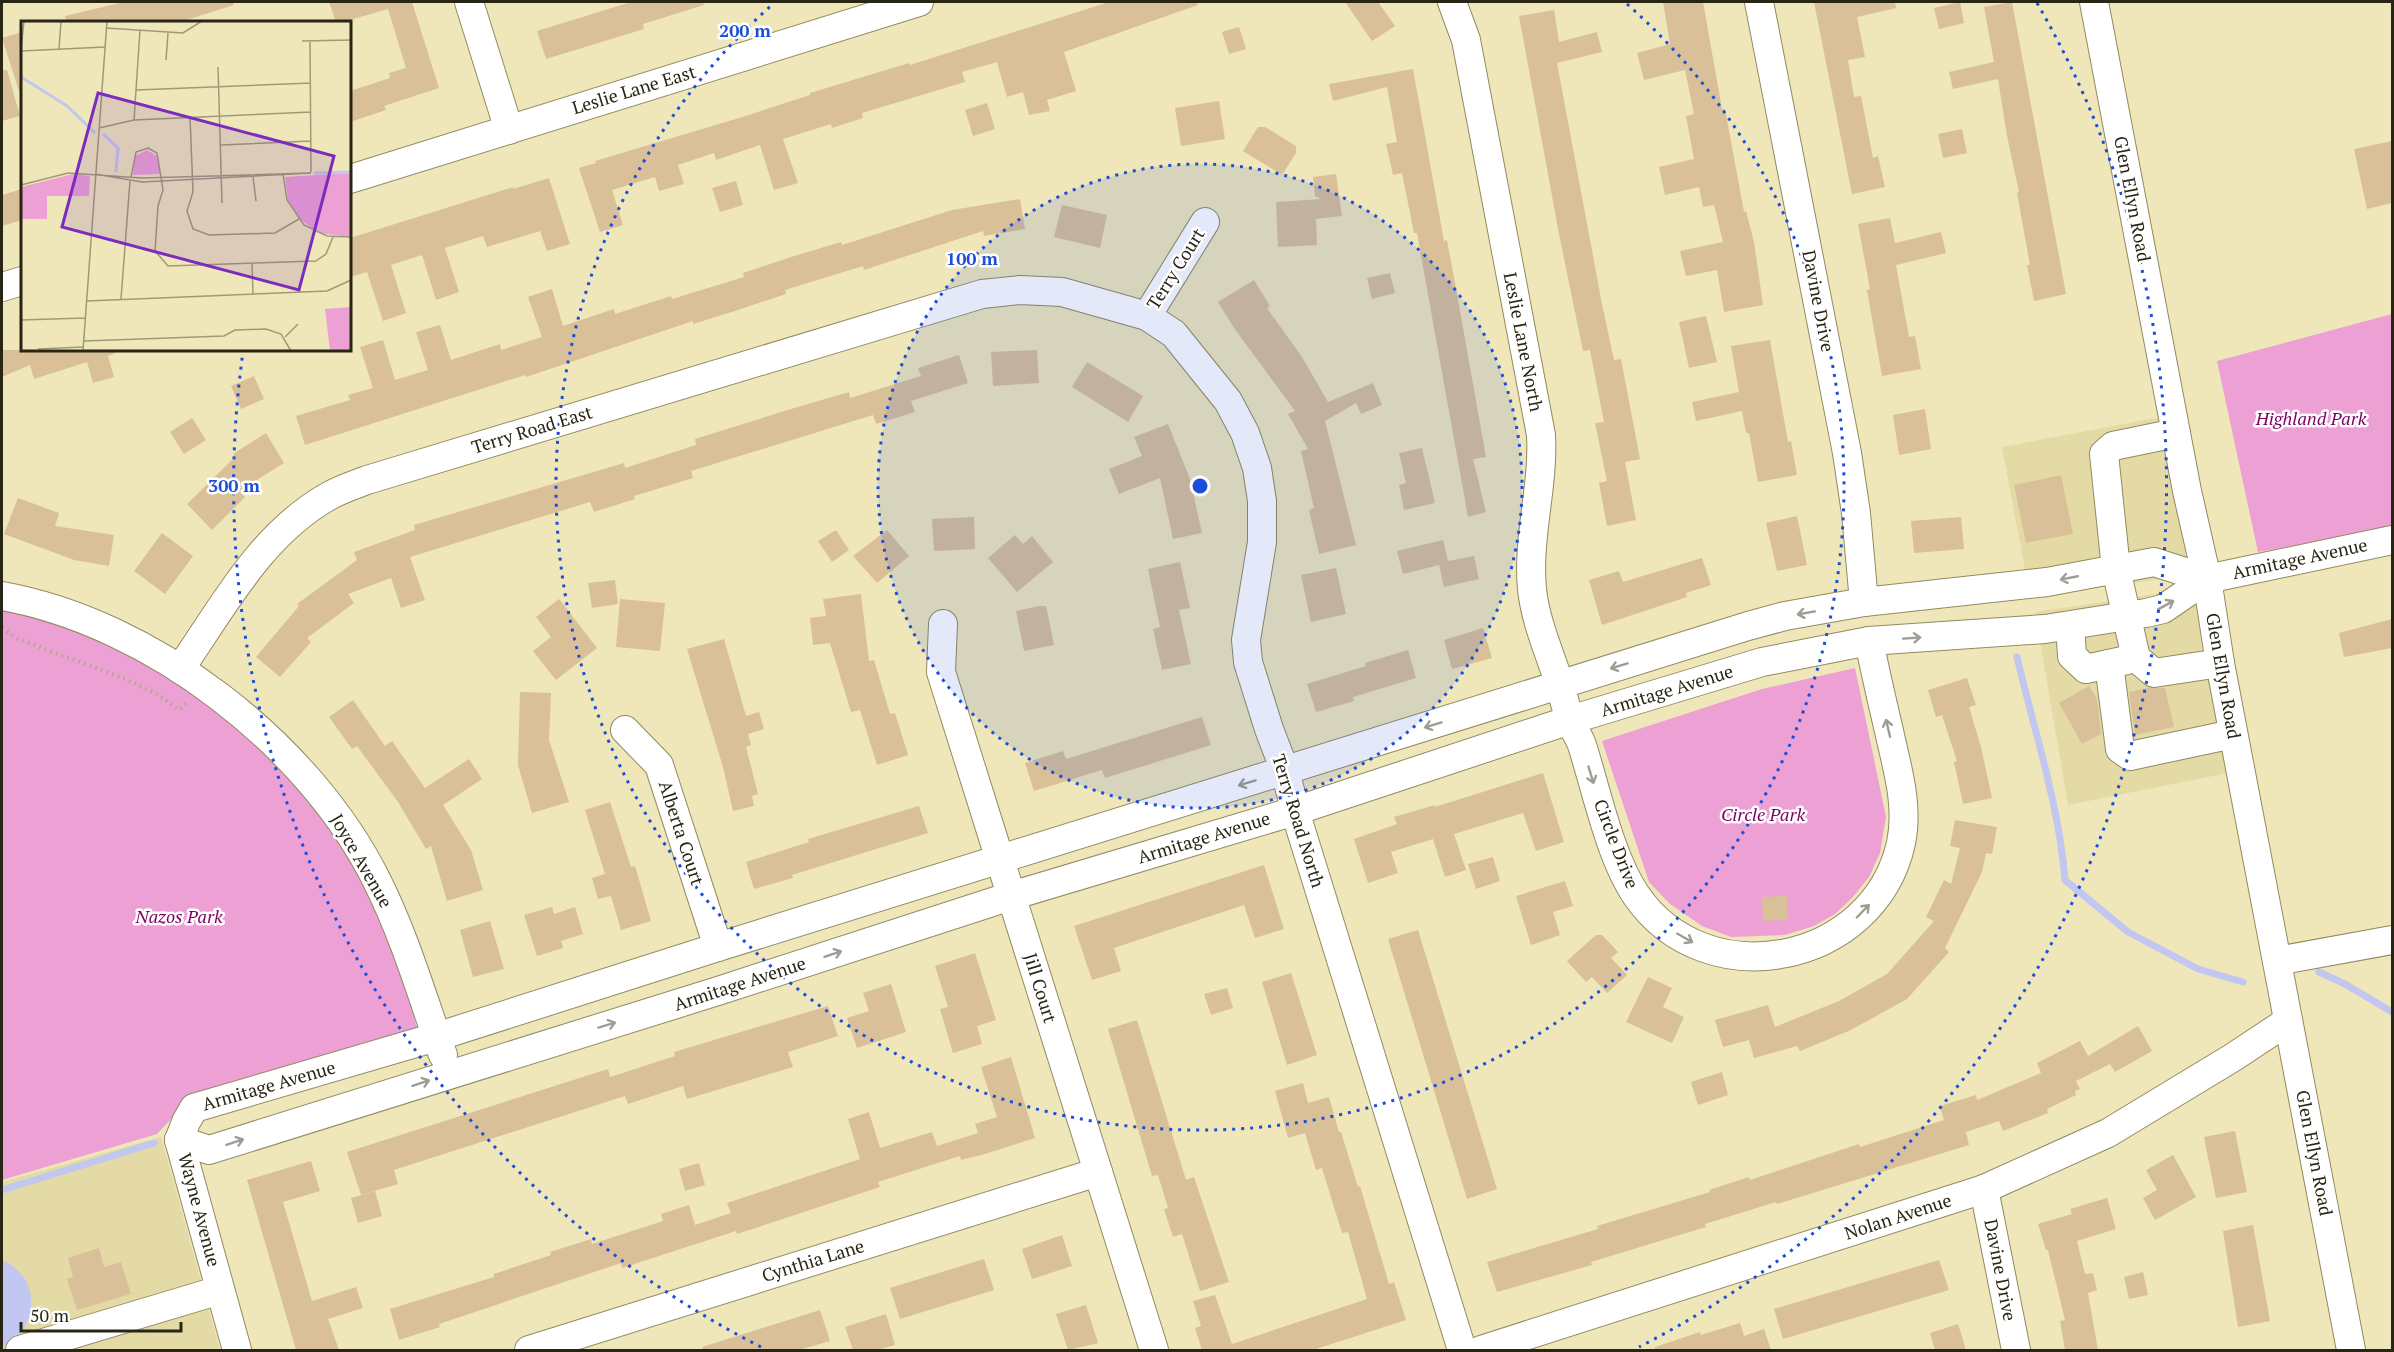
<svg xmlns="http://www.w3.org/2000/svg" width="2394" height="1352" font-family="'PT Serif',serif">
<style>
.built{fill:#e4daa5}
.green{fill:#eca0d4}
.water{fill:#c1c7f0}
.lines{fill:none;stroke-linecap:round;stroke-linejoin:round}
.stream{stroke:#c1c7f0;stroke-width:7}
.building{fill:#d9c098}
.minor-casing{stroke:#928a60;stroke-width:30}
.path{stroke:#afa984;stroke-width:4;stroke-dasharray:1.5 4.5;stroke-linecap:butt}
.minor{stroke:#fff;stroke-width:28}
.oneway{stroke:#9e9d95}
.ring{fill:none;stroke:#1d4ed8;stroke-width:3;stroke-dasharray:3 6}
.labels{text-anchor:middle;stroke-width:5;stroke-linejoin:round;paint-order:stroke}
.street-label{font-size:18px;fill:#282514;stroke:#fff}
.park-label{font-size:18px;font-style:italic;fill:#7e0066;stroke:#fff}
.inset-river{fill:none;stroke:#c1c7f0;stroke-width:3}
.inset-road{fill:none;stroke:#9f9977;stroke-width:1.5}
.view{fill:#7b2cbf;fill-opacity:0.15;stroke:#7b2cbf;stroke-width:3}
.inset-edge{fill:none;stroke:#282514;stroke-width:3}
.centre{fill:#1d4ed8;stroke:#fff;stroke-width:3}
.ring-label{font-size:18px;text-anchor:middle;font-weight:bold;fill:#1d4ed8;stroke:#fff;stroke-width:5;stroke-linejoin:round;paint-order:stroke}
</style>
<rect width="100%" height="100%" fill="#efe7b9"/>
<g class="built">
<path d="M2166,416l28,159 -164,21 -28,-149z"/>
<path d="M2203,587l35,184 -170,34 -33,-193z"/>
<path d="M161,1137l59,213h-218v-168z"/>
</g>
<g class="green">
<path d="M2392,314v214l-134,24 -41,-191z"/>
<path d="M2,602l31,9 136,62 117,96 90,125 26,77 15,57 -227,71 -33,35 -155,46z"/>
<path d="M1855,668l31,149 -6,36 -11,24 -17,21 -17,16 -21,12 -29,9 -54,2 -29,-11 -32,-22 -21,-22 -47,-141 160,-52z"/>
</g>
<path class="water" d="M2,1260c40,16 38,70 0,87z"/>
<g class="lines">
<g class="stream">
<path d="M2017,657c17,73 42,148 48,223l63,52 70,37 45,13"/>
<path d="M2319,972l26,12 47,28"/>
<path d="M2,1190l152,-47"/>
</g>
</g>
<g class="building">
<path d="M124,2h109l1,3 -54,17h-114l-1,-6z"/>
<path d="M329,2h83l27,86 -55,18 2,4 -36,12v-31l40,-13 -1,-5 17,-5 -18,-59 -45,13h-7z"/>
<path d="M631,2h72l1,3 -61,19 1,5 -98,30 -9,-28z"/>
<path d="M1109,2h88l1,3 -134,47 12,39 -29,9 3,11 -21,4 -6,-23 -16,5 -10,-35 -35,10 3,10 -103,31 1,5 -31,10 -1,-4 -48,15 15,44 -24,7 -14,-45 -44,15 -2,-7 -36,12 6,19 -25,7 -4,-14 -43,13 11,35 -23,7 -21,-64 17,-5 -1,-2 144,-43 71,-23v-2l99,-30 1,2z"/>
<path d="M1345,2h33l17,24 -23,15z"/>
<path d="M1663,2h40l19,107h3l19,103 2,-1 8,31 9,63 -39,7 -7,-42 -31,6 -6,-25 43,-9 -9,-37 -11,2 -4,-20 -34,8 -6,-28 35,-8 -8,-43 8,-2 -9,-44 -41,10 -7,-27 33,-9z"/>
<path d="M1814,2h81l1,6 -39,9 8,40 -17,3 6,37 7,-1 12,62 5,-2 7,31 -33,7z"/>
<path d="M1960,2l4,21 -25,6 -5,-21z"/>
<path d="M2012,2l54,292 -32,7 -7,-36h3l-13,-72 2,-1 -12,-56 -9,-57 -45,10 -4,-17 45,-10 -10,-55z"/>
<path d="M1554,10l5,32 38,-10 5,20 -45,11 45,241 12,56 7,-1 19,100 -15,3 11,58 -29,6 -8,-43 8,-2 -12,-58 9,-1 -14,-72 -7,1 -24,-117 -40,-218z"/>
<path d="M1239,27l7,22 -17,5 -7,-22z"/>
<path d="M22,32v59h-3l-17,-53z"/>
<path d="M1413,69l31,172 3,-1 8,43 31,174 -13,2 13,53 -18,5 -51,-284h-3l-12,-60 -9,2 -7,-31 11,-2 -10,-55 -54,14 -4,-17z"/>
<path d="M2,70h5l13,46 -18,5z"/>
<path d="M1219,101l6,38 -44,7 -6,-38z"/>
<path d="M987,103l8,26 -22,7 -8,-26z"/>
<path d="M1258,127h7l31,19v7l-14,22 -39,-24z"/>
<path d="M1962,129l5,24 -24,5 -5,-24z"/>
<path d="M2392,141v62l-25,6 -13,-60z"/>
<path d="M1336,174l6,42 -26,3 1,26 -39,2 -2,-45 45,-3 -6,-3 -2,-19z"/>
<path d="M549,178l21,66 -23,7 -7,-20 -53,16 -4,-11 -38,12 14,44 -23,8 -14,-45 -31,10 15,48 -23,8 -16,-49 -17,5v-39l163,-51v2z"/>
<path d="M736,181l7,24 -23,7 -8,-24z"/>
<path d="M22,189v31l-20,6v-31z"/>
<path d="M1020,199l5,30 -41,7 -1,-5 -119,39 -1,-4 -78,24 1,4 -51,17 -42,13v-3l-167,56 -1,-2 -220,70 -9,-29 54,-16 -2,-5 25,-7 -13,-41 23,-7 12,40 33,-10 -12,-38 24,-7 11,35 49,-16 1,6 41,-13 -14,-40 24,-8 11,37 51,-17 1,5 56,-18 1,3 72,-22 -1,-4 48,-16 50,-15 1,3 110,-35z"/>
<path d="M1062,205l45,10 -7,33 -46,-11z"/>
<path d="M1890,218l5,25 46,-11 5,21 -50,12 13,72 6,-1 6,33 -39,7 -15,-86 3,-1 -12,-65z"/>
<path d="M1390,273l5,20 -23,6 -5,-21z"/>
<path d="M1254,280l16,26 -3,2 35,49 26,45 45,-19 9,22 -21,9 -5,-11 -31,18 31,124 -37,9 -10,-44 5,-2 -13,-57 7,-2 -20,-35 7,-3 -61,-83 -16,-26z"/>
<path d="M1706,316l11,46 -28,6 -10,-46z"/>
<path d="M1770,340l18,102 3,-1 6,34 -39,7 -9,-49h-3l-4,-22 -46,10 -4,-19 47,-10 -8,-46z"/>
<path d="M2,350h112l1,3 -7,3 6,21 -21,6 -6,-21 -53,17 -4,-14 -28,12z"/>
<path d="M1037,350l2,33 -46,3 -2,-34z"/>
<path d="M959,355l9,28 -57,18 4,11 -39,12 -3,-9 -182,56 2,7 -59,18 1,3 -41,13 -4,-10 -180,55 15,43 -24,8 -10,-30 -43,16 6,9 -47,35 4,4 -31,35 -24,-20 43,-51 -2,-2 60,-44 -3,-8 61,-22 -1,-5 210,-62 1,5 71,-23 -1,-6 96,-30 58,-17 1,6 71,-22 -3,-8z"/>
<path d="M1087,362l56,34 -15,26 -56,-35z"/>
<path d="M254,376l10,23 -23,10 -10,-23z"/>
<path d="M1925,409l6,40 -32,6 -6,-40z"/>
<path d="M192,418l14,22 -22,14 -14,-22z"/>
<path d="M1168,424l22,55 12,54 -29,6 -13,-61 -41,16 -10,-25 33,-13 -8,-19z"/>
<path d="M266,433l18,30 -45,28 6,6 -33,33 -25,-26 48,-47 -2,-3z"/>
<path d="M1422,448l13,55 -31,7 -5,-25 7,-2 -7,-30z"/>
<path d="M2061,475l12,59 -47,9 -12,-58z"/>
<path d="M18,498l41,15 -4,13 59,9 -5,31 -35,-6 -70,-26z"/>
<path d="M1797,516l10,49 -30,6 -11,-48z"/>
<path d="M974,517l1,32 -41,2 -2,-32z"/>
<path d="M1961,517l3,32 -50,4 -3,-32z"/>
<path d="M836,530l13,20 -17,12 -14,-21z"/>
<path d="M887,530l22,26 -32,27 -24,-27z"/>
<path d="M162,533l31,23 -28,38 -31,-23z"/>
<path d="M1015,535l8,9 9,-8 21,26 -36,30 -29,-34z"/>
<path d="M1443,540l5,21 26,-5 5,23 -35,8 -5,-22 -36,9 -6,-23z"/>
<path d="M1702,558l9,27 -25,8 1,4 -85,28 -13,-45 30,-9 4,11z"/>
<path d="M1180,562l10,46 -11,2 12,54 -29,6 -9,-41 7,-2 -12,-58z"/>
<path d="M1336,568l10,46 -35,8 -10,-47z"/>
<path d="M615,580l3,24 -26,4 -4,-25z"/>
<path d="M861,594l8,67 5,-1 16,54 5,-1 13,42 -31,10 -17,-55 -9,2 -21,-69 -17,2 -3,-27 16,-2 -3,-17z"/>
<path d="M559,599l38,49 -41,32 -23,-29 18,-14 -15,-20z"/>
<path d="M620,599l45,4 -5,48 -44,-4z"/>
<path d="M1039,606h7l8,39 -30,6 -8,-40z"/>
<path d="M2392,619v29l-48,9 -5,-24z"/>
<path d="M1483,628l9,30 -40,11 -8,-29z"/>
<path d="M724,639l22,77 13,-4 5,17 -16,5 3,11 -5,2 12,47 -6,2 2,10 -21,5 -10,-44 -36,-118z"/>
<path d="M1408,650l8,28 -63,19 1,4 -38,11 -9,-28 59,-18 -1,-3z"/>
<path d="M1967,678l9,27 -7,2 12,40 11,51 -29,6 -9,-42 3,-1 -15,-46 -6,2 -8,-27z"/>
<path d="M2089,686l8,13 4,35 -19,10 -23,-41z"/>
<path d="M2147,688h18l9,39 -39,8 -6,-43z"/>
<path d="M520,692l31,1 -2,47 20,62 -37,11 -14,-48z"/>
<path d="M353,700l32,46 7,-5 33,47 44,-29 13,20 -39,26 28,45 12,40 -36,11 -16,-55 -5,3 -28,-47 -41,-56 -5,3 -23,-32z"/>
<path d="M1202,717l9,28 -106,33 -3,-8 -68,21 -9,-28 38,-12 3,8z"/>
<path d="M1543,773l21,69 -28,9 -13,-38 -69,21 12,36 -21,7 -12,-38 -42,13 7,21 -30,10 -14,-44 43,-15 -3,-7 41,-12v2z"/>
<path d="M610,802l21,65 4,-1 16,55 -30,9 -10,-34 -13,3 -6,-21 13,-4 -20,-64z"/>
<path d="M919,806l9,27 -136,42 1,3 -39,11 -8,-27 63,-20 -1,-3z"/>
<path d="M1955,820l42,7 -5,27 -6,-1 -4,19 -37,76 4,4 -42,47 -56,31 -51,21 -3,-5 -43,12 -5,-18 -26,7 -8,-27 53,-15 7,22 64,-26 48,-27 47,-53 -8,-4 18,-37 7,4 9,-36 -10,-2z"/>
<path d="M1493,857l7,24 -24,8 -8,-25z"/>
<path d="M1264,865l20,64 -29,9 -11,-33 -130,43 7,23 -29,9 -18,-54z"/>
<path d="M1565,881l8,25 -20,6 7,23 -29,10 -15,-49z"/>
<path d="M1787,896l1,24 -25,1 -1,-24z"/>
<path d="M552,907l2,7 21,-7 8,27 -22,7 2,7 -26,8 -13,-41z"/>
<path d="M490,921l14,48 -31,8 -13,-47z"/>
<path d="M1418,930l79,259 -30,10 -79,-260z"/>
<path d="M1596,935h6l16,17 -7,6 16,17 -20,18 -15,-16 -6,5 -19,-21z"/>
<path d="M975,953l21,67 -19,6 5,18 -29,9 -13,-44 8,-2 -13,-41z"/>
<path d="M1291,973l26,82 -30,10 -25,-83z"/>
<path d="M1648,977l24,11 -9,19 21,10 -12,26 -46,-21z"/>
<path d="M891,984l15,48 -49,16 -10,-30 22,-7 -6,-18z"/>
<path d="M1227,988l6,20 -22,7 -7,-21z"/>
<path d="M828,1006l10,30 -50,16 5,15 -106,32 -4,-13 -55,18 -3,-8 -231,74 4,14 -37,11 -14,-43 261,-83 2,8 65,-21 -1,-4z"/>
<path d="M1137,1020l49,160 8,-3 35,105 -29,9 -18,-57 -9,3 -9,-28 4,-1 -10,-33 -6,1 -44,-147z"/>
<path d="M2138,1026l14,25 -37,21 -5,-8 -34,17 4,8 -5,2 1,4 -29,14 1,4 -45,18 -4,-10 -33,11 3,13 -192,59 -1,-2 -71,22 1,3 -115,35 1,3 -95,27 -10,-30 111,-33 -1,-3 113,-34 -1,-2 40,-13 1,3 109,-36 1,3 84,-27 -4,-14 36,-11 1,5 64,-27 -4,-10 43,-22 8,15z"/>
<path d="M1011,1057l24,81 -50,16 -24,6 -1,-4 -82,26 2,5 -143,47 -1,-3 -114,37 -1,-5 -182,61 1,3 -41,13 -9,-31 104,-32v-3l57,-19 -1,-3 41,-13 1,5 71,-23 -2,-7 28,-9 6,20 36,-12 -4,-10 133,-44 -12,-40 21,-7 11,36 52,-16 5,14 41,-13 -3,-9 22,-7 -16,-50z"/>
<path d="M1722,1072l6,23 -30,10 -7,-23z"/>
<path d="M1303,1083l5,20 21,-6 10,35h2l17,55 2,-1 29,98 5,-2 12,38 -93,30h-111l-7,-22 6,-2 -8,-25 22,-6 17,49 135,-45 -19,-67 -6,1 -20,-65 -6,2 -11,-37 -17,5 -13,-47z"/>
<path d="M2235,1131l12,61 -31,6 -12,-61z"/>
<path d="M2173,1155l23,42 -41,23 -12,-22 14,-8 -11,-20z"/>
<path d="M311,1161l9,30 -37,11 29,99 44,-14 7,21 -35,11 11,31h-43l-49,-170z"/>
<path d="M699,1163l6,22 -20,6 -6,-22z"/>
<path d="M375,1191l7,25 -24,7 -7,-25z"/>
<path d="M2107,1198l9,31 -39,12 8,33 8,-1 4,17 -9,3 10,57h-33l-5,-29 5,-1 -17,-70h-2l-8,-26 34,-10 -2,-5z"/>
<path d="M2253,1225l17,96 -32,6 -15,-96z"/>
<path d="M1062,1235l10,31 -40,13 -10,-30z"/>
<path d="M99,1248l5,19 17,-5 10,32 -54,16 -10,-31 6,-2 -5,-19z"/>
<path d="M984,1259l10,31 -94,29 -10,-31z"/>
<path d="M1939,1260l10,30 -166,49 -9,-30z"/>
<path d="M2143,1272l5,23 -19,4 -5,-22z"/>
<path d="M1086,1305l12,38 -30,7 -12,-36z"/>
<path d="M820,1310l10,31 -31,9h-96l-1,-3z"/>
<path d="M886,1314l9,31 -18,5h-24l-8,-23z"/>
<path d="M1740,1323l4,13 20,-7 7,21h-116v-3l45,-15 1,3z"/>
<path d="M1958,1324l8,26h-31l-5,-17z"/>
</g>
<g class="lines">
<g class="minor-casing">
<g id="minor">
<path d="M469,2l40,128"/>
<path d="M1452,2l14,38 75,395c3,51 -14,102 -9,154 3,31 17,63 27,93 4,13 7,27 12,40 3,8 8,15 11,23 14,44 28,112 54,150 70,103 238,70 265,-52 8,-38 -4,-75 -12,-112 -7,-30 -14,-60 -20,-90"/>
<path d="M1759,2l88,451 9,60 8,89"/>
<path d="M2094,2l93,489 20,88 13,84 131,687"/>
<path d="M350,179l569,-177"/>
<path d="M2,287l20,-6"/>
<path d="M1147,316l58,-94"/>
<path d="M2176,433l-63,13 -9,8 12,115 20,89 18,15 66,-10"/>
<path d="M2,596c150,27 307,148 375,285 28,56 45,115 66,174"/>
<path d="M943,624l-2,48 213,678"/>
<path d="M2070,626l2,30 14,13 41,-9"/>
<path d="M2109,664l11,85 10,7 103,-22"/>
<path d="M180,669c43,-62 81,-135 149,-173 12,-7 25,-11 38,-16l615,-186 38,-4 42,2 85,24 27,18 54,67 17,32 12,35 5,33v41l-16,98 2,22 21,67 16,42 14,53 163,526"/>
<path d="M625,730l34,35 59,182"/>
<path d="M2277,961l115,-21"/>
<path d="M179,1140l30,10 512,-160 290,-94 284,-85 275,-91 192,-58 107,-21 176,-12 101,-16 17,-4 44,-30 185,-39"/>
<path d="M179,1140l7,-18 8,-14 242,-71 282,-90 1030,-321 37,-10 79,-14 183,-20 107,-20 53,17"/>
<path d="M179,1140l58,210"/>
<path d="M1984,1189l32,161"/>
<path d="M20,1350l200,-60"/>
<path d="M529,1350l569,-178"/>
<path d="M1481,1350l503,-161 124,-56 124,-75 56,-37"/>
</g>
</g>
<path class="path" d="M2,628l14,10 109,41 32,15 22,16 9,-8"/>
<use href="#minor" class="minor"/>
</g>
<defs><path id="oneway-shaft" d="M-6 0H5M1.5-3L5.5 0L1.5 3" fill="none" stroke-width="1.6" stroke-linecap="round" stroke-linejoin="round" transform="scale(1.5)"/></defs>
<g class="oneway">
<use href="#oneway-shaft" transform="translate(2069 578) rotate(169)"/>
<use href="#oneway-shaft" transform="translate(2166 605) rotate(-29)"/>
<use href="#oneway-shaft" transform="translate(1806 613) rotate(170)"/>
<use href="#oneway-shaft" transform="translate(1912 638) rotate(-4)"/>
<use href="#oneway-shaft" transform="translate(1619 666) rotate(163)"/>
<use href="#oneway-shaft" transform="translate(1433 725) rotate(163)"/>
<use href="#oneway-shaft" transform="translate(1888 728) rotate(-103)"/>
<use href="#oneway-shaft" transform="translate(1591 775) rotate(73)"/>
<use href="#oneway-shaft" transform="translate(1247 783) rotate(163)"/>
<use href="#oneway-shaft" transform="translate(1863 911) rotate(-46)"/>
<use href="#oneway-shaft" transform="translate(1685 938) rotate(30)"/>
<use href="#oneway-shaft" transform="translate(833 954) rotate(-18)"/>
<use href="#oneway-shaft" transform="translate(607 1025) rotate(-17)"/>
<use href="#oneway-shaft" transform="translate(421 1083) rotate(-18)"/>
<use href="#oneway-shaft" transform="translate(235 1142) rotate(-18)"/>
</g>
<circle cx="1200" cy="486" r="322" fill="#1d4ed8" fill-opacity=".12"/>
<g class="ring">
<circle cx="1200" cy="486" r="322"/>
<path d="M1627 4A644 644 0 1 1 773 4"/>
<path d="M761 1347A966 966 0 0 1 243 352M2037 3A966 966 0 0 1 1639 1347"/>
</g>
<g class="labels">
<g class="street-label">
<text transform="translate(634 90) rotate(-17)" y="6">Leslie Lane East</text>
<text transform="translate(2132 199) rotate(79)" y="6">Glen Ellyn Road</text>
<text transform="translate(1176 269) rotate(-58)" y="6">Terry Court</text>
<text transform="translate(1818 301) rotate(79)" y="6">Davine Drive</text>
<text transform="translate(1523 342) rotate(79)" y="6">Leslie Lane North</text>
<text transform="translate(532 430) rotate(-17)" y="6">Terry Road East</text>
<text transform="translate(2300 559) rotate(-12)" y="6">Armitage Avenue</text>
<text transform="translate(2223 676) rotate(80)" y="6">Glen Ellyn Road</text>
<text transform="translate(1667 691) rotate(-17)" y="6">Armitage Avenue</text>
<text transform="translate(1298 821) rotate(73)" y="6">Terry Road North</text>
<text transform="translate(681 833) rotate(72)" y="6">Alberta Court</text>
<text transform="translate(1204 838) rotate(-17)" y="6">Armitage Avenue</text>
<text transform="translate(1616 844) rotate(69)" y="6">Circle Drive</text>
<text transform="translate(361 861) rotate(60)" y="6">Joyce Avenue</text>
<text transform="translate(740 984) rotate(-18)" y="6">Armitage Avenue</text>
<text transform="translate(1040 988) rotate(73)" y="6">Jill Court</text>
<text transform="translate(269 1086) rotate(-16)" y="6">Armitage Avenue</text>
<text transform="translate(2314 1153) rotate(79)" y="6">Glen Ellyn Road</text>
<text transform="translate(199 1210) rotate(75)" y="6">Wayne Avenue</text>
<text transform="translate(1898 1217) rotate(-18)" y="6">Nolan Avenue</text>
<text transform="translate(813 1261) rotate(-17)" y="6">Cynthia Lane</text>
<text transform="translate(2000 1270) rotate(79)" y="6">Davine Drive</text>
</g>
<g class="park-label">
<text x="2311" y="425">Highland Park</text>
<text x="1763" y="821">Circle Park</text>
<text x="179" y="923">Nazos Park</text>
</g>
</g>
<g transform="translate(21 21)">
<rect width="330" height="330" fill="#efe7b9"/>
<path d="M126,129l10,6 3,18 -27,1 2,-19zM330,152v64l-33,-4 -18,-14 -12,-19 -3,-23zM52,153l17,2 -1,20h-42v23h-25l-1,-32zM330,286v44h-21l-5,-42z" fill="#eca0d4"/>
<path class="inset-river" d="M0,56l46,29 28,27M82,113l15,14 -2,24M293,152l37,-1"/>
<path class="inset-road" d="M85,7l77,5 19,-12M281,20l49,-1M289,21l1,130M0,28l3,-28M38,28l2,-28M0,30l84,-4M145,39l2,-27M197,46l4,136M115,69l175,-7M169,96l3,75 -6,19 6,18 16,6 66,-2 24,-14M113,99l6,-90M78,107l35,-8 177,-8M200,124l90,-4M74,153l47,8 169,-9M262,153l4,26 17,25 23,11 24,1M110,156l5,-25 12,-4 9,5 6,37 -5,16 -3,45 13,15 148,-5 10,-7 7,-17M232,156l3,24M0,164l47,-12 74,5 169,-5M231,243l1,30M100,278l9,-118M66,280l240,-10 24,-11M0,299l64,-2M264,316l13,-13M63,320l140,-5 11,-6 31,-1 15,5 10,17M17,328l45,-2M62,330l24,-330"/>
<path class="view" d="M77,72l236,63 -35,134 -237,-63z"/>
<rect width="330" height="330" class="inset-edge"/>
</g>
<circle cx="1200" cy="486" r="9" class="centre"/>
<g class="ring-label">
<text x="745" y="37">200 m</text>
<text x="972" y="265">100 m</text>
<text x="234" y="492">300 m</text>
</g>
<rect width="2394" height="1352" fill="none" stroke="#282514" stroke-width="6"/>
<path d="M21 1322v9h160v-9" fill="none" stroke="#282514" stroke-width="3"/>
<text x="30" y="1322" font-size="18" fill="#282514" stroke="#ffffff" stroke-width="4.5" paint-order="stroke">50 m</text>
</svg>
